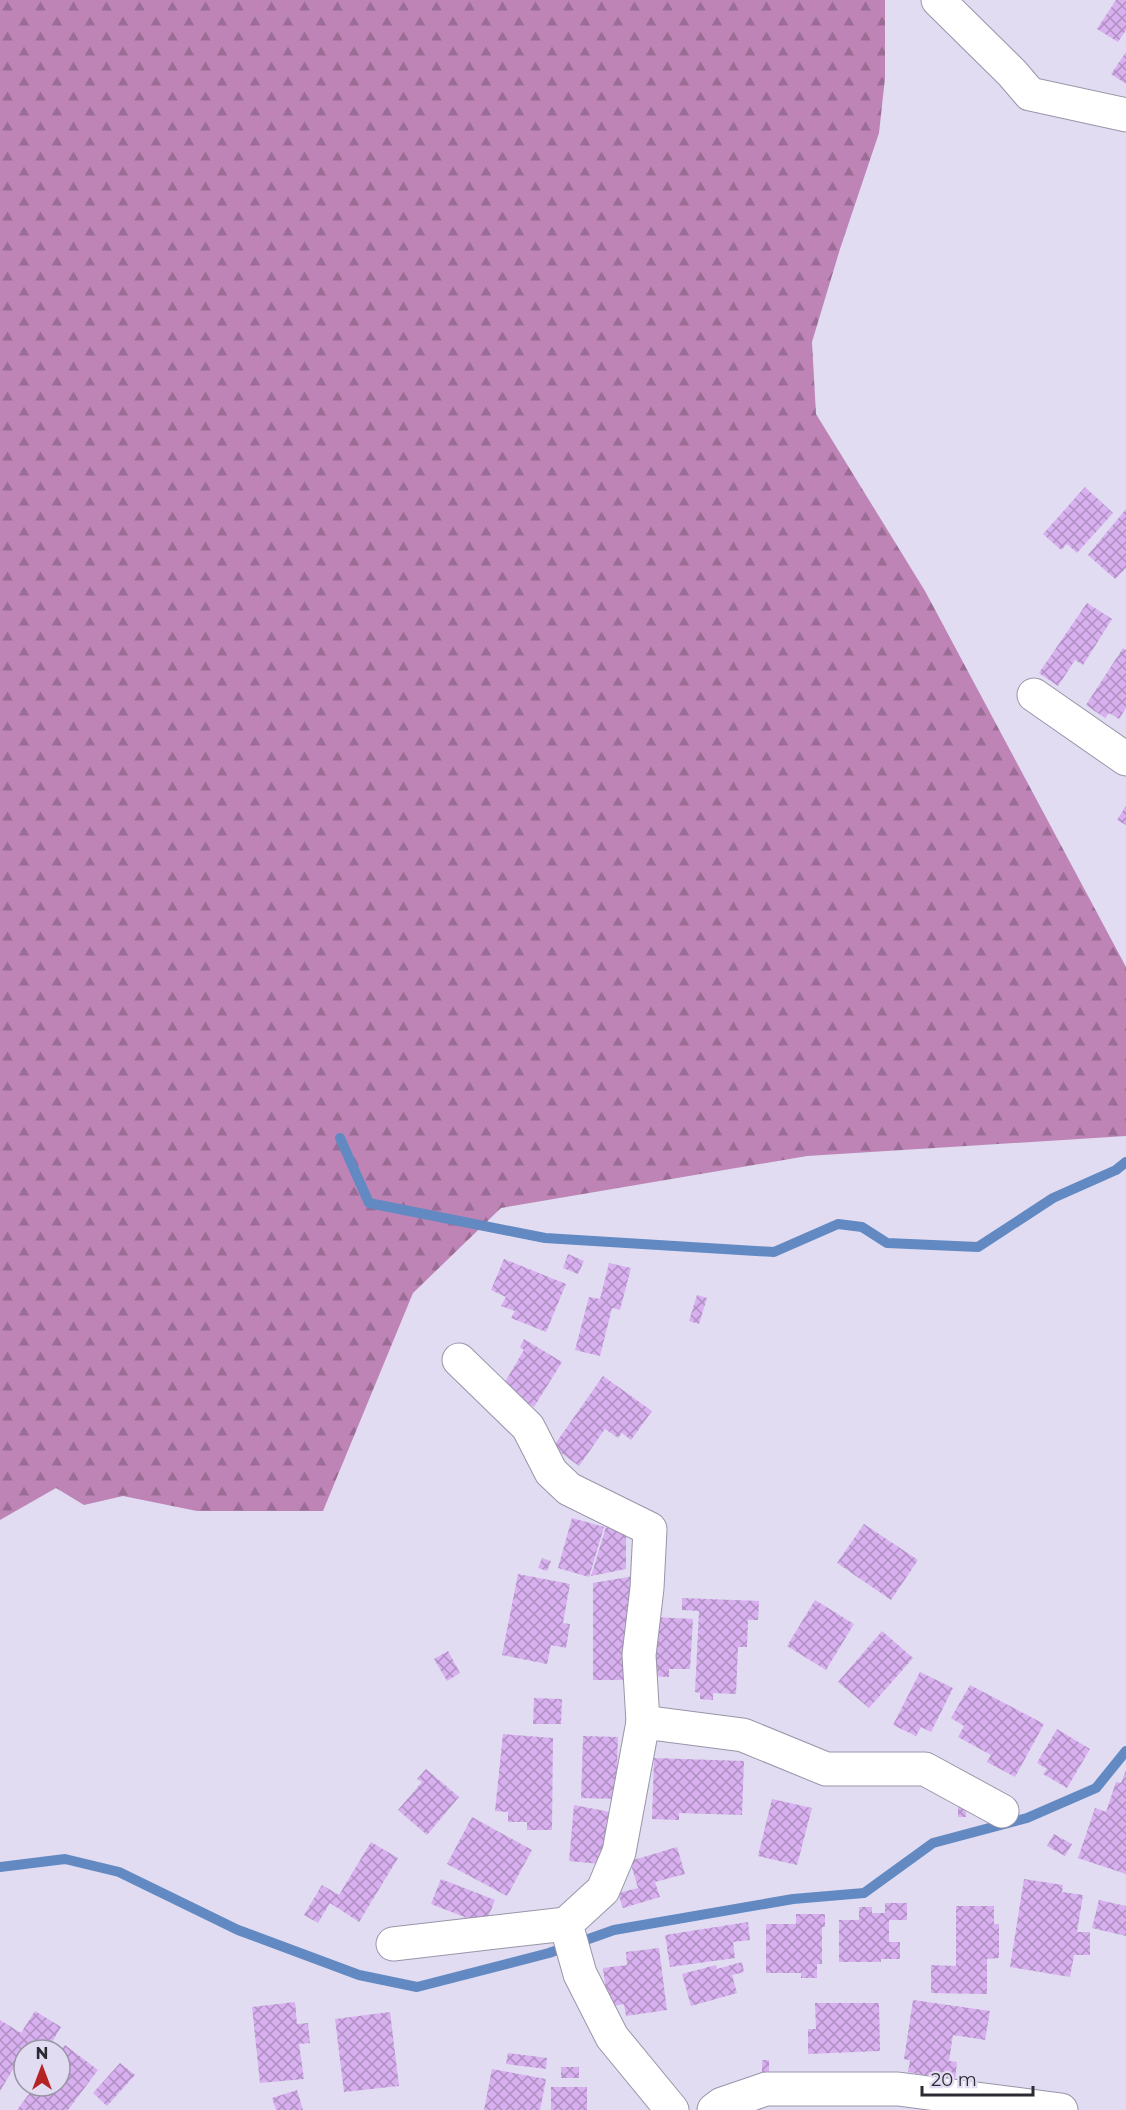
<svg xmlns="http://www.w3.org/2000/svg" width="1126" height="2110" font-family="Montserrat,sans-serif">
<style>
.forest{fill:url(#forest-firs)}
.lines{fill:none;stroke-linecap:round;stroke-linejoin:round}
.stream{stroke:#6289c2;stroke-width:10}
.building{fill:url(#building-cross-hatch)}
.minor-casing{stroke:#9995a9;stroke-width:35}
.minor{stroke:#fff;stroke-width:33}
</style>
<defs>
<pattern id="forest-firs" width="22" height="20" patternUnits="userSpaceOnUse" patternTransform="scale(1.5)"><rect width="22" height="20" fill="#be84b6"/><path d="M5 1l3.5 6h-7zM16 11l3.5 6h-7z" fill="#9b6c95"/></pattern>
<pattern id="building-cross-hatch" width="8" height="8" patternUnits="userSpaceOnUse" patternTransform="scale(1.5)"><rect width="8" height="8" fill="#d8b0ef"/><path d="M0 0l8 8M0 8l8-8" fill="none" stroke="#af8fc2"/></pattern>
</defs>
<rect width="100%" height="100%" fill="#e1dcf2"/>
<path class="forest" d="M0,0h885v78l-6,55 -39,116 -28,93 4,72 109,177 201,376v169l-319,20 -306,52 -88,85 -90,218h-126l-74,-15 -39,9 -28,-17 -56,32z"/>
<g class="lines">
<g class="stream">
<path d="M340,1138l29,65 176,35 229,14 64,-28 24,3 25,16 91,4 75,-49 63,-28 10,-8"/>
<path d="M0,1867l65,-8 54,13 119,58 121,45 58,12 132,-34 65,-23 179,-31 71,-6 69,-50 94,-25 69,-30 30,-37"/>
</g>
</g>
<g class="building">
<path d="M1116,0h10v30l-8,12 -21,-13z"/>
<path d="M1126,52v32l-15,-10z"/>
<path d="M1085,487l28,26 -36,40 -10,-9 -6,6 -18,-16z"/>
<path d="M1126,509v59l-11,11 -27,-24z"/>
<path d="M1087,603l25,16 -29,46 -8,-5 -17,26 -19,-13z"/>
<path d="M1123,648l3,2v58l-7,11 -10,-6 -4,5 -19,-13z"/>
<path d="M1126,806v19l-9,-5z"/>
<path d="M568,1254l16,7 -6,13 -15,-6z"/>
<path d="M504,1259l62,25 -20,48 -35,-14 4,-7 -14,-5 5,-9 -15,-7z"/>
<path d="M609,1263l22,5 -11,42 -8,-2 -12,48 -25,-6 14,-53 11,2z"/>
<path d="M697,1295l10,3 -8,26 -10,-3z"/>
<path d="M524,1339l38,23 -28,45 -32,-20 22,-37 -4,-3z"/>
<path d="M603,1376l49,35 -21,29 -9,-7 -4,5 -13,-9 -26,37 -26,-19z"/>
<path d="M572,1518l32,9 -15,50 -31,-9z"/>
<path d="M864,1524l54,36 -27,40 -54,-37z"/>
<path d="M606,1527l20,5v37l-35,7z"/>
<path d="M542,1558l9,3 -4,10 -9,-3z"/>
<path d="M518,1574l52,10 -7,39 7,1 -4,24 -15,-3 -4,19 -45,-9z"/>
<path d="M634,1576l-6,104h-35v-97z"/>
<path d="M682,1598l77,3 -1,19h-10l-1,27h-9l-2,47 -23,-1v7l-13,-1v-6l-5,-1 4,-81 -17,-1z"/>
<path d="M815,1600l39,24 -28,46 -39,-24z"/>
<path d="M653,1617l40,2 -3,50h-21v8l-18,-1z"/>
<path d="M882,1631l31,27 -44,50 -31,-26z"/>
<path d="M448,1651l12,22 -13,8 -13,-22z"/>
<path d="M920,1672l33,16 -22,44 -10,-5 -5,9 -23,-11z"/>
<path d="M970,1685l74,39 -29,53 -28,-15 4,-7 -33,-18 6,-11 -13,-8z"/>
<path d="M534,1698l28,1 -1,25h-28z"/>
<path d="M1057,1729l33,20 -23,39 -24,-14 4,-5 -10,-6z"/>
<path d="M503,1734l50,4 -1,92h-25v-8h-19v-10l-13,-1z"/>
<path d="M583,1736l35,1 -2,62 -35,-1z"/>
<path d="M654,1758l90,3 -2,54 -63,-2v7l-27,-1z"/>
<path d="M426,1769l33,28 -32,38 -29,-25 24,-28 -5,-3z"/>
<path d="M1126,1770v104l-48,-16 17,-50 11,4 10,-30 5,1z"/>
<path d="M772,1799l40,9 -15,57 -39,-9z"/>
<path d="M574,1805l36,7 -10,52 -31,-3z"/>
<rect x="958" y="1807" width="8" height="10"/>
<path d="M472,1817l60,33 -25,46 -60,-32z"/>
<path d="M1054,1834l18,10 -7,12 -18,-10z"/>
<path d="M371,1842l27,16 -39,64 -29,-19 -12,20 -14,-8 18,-30 17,10z"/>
<path d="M677,1847l8,27 -30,8 5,15 -37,11 -5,-15 20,-5 -8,-27z"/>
<path d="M441,1879l54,21 -10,25 -54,-21z"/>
<path d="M1024,1879l39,6 -1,7 21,3 -6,37h13v23h-16l-4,22 -60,-10z"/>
<path d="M1099,1900l27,6v30l-34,-8z"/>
<path d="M885,1903h22v17h-18v22h11v17h-19v3h-42v-42h20v-13h13v6h13z"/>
<path d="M956,1906h38v18h5v34l-12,1v35l-56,-1v-28l25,1z"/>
<path d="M796,1914h29v13h-3v37h-5v14h-16v-5h-35v-49h30z"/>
<path d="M748,1922l2,18 -17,2 2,16 -65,9 -5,-32z"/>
<path d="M659,1948l8,62 -41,6 -2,-12 -16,3 -5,-39 24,-3 -1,-13z"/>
<path d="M742,1962l2,10 -12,3 5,18 -46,13 -9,-32 34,-9 1,4z"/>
<path d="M913,2000l77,11 -5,29 -32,-5 -4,26 8,1 -2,18 -47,-8 2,-12 -6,-1z"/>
<path d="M295,2002l2,22 11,-1 2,20 -11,1 5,35 -44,4 -8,-76z"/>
<path d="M815,2003h64l1,48 -72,3v-25h8z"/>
<path d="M35,2011l26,16 -14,23h-23v21l-9,-5 -15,25v-71l21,13z"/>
<path d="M390,2012l9,74 -55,6 -9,-73z"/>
<path d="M65,2045l33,25 -30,40h-51l18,-24h25v-34z"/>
<path d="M508,2053l39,5 -1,11 -40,-5z"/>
<rect x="762" y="2060" width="7" height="16"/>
<path d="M120,2063l15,12 -28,31 -14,-13z"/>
<rect x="561" y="2067" width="18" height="11"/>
<path d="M492,2069l54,10 -6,31h-56z"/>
<rect x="551" y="2087" width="36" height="23"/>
<path d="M297,2090l6,20h-27l-4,-12z"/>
</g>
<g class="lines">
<g class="minor-casing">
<g id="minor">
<path d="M938,0l74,73 18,21 96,21"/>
<path d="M1034,695l92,64"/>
<path d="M459,1360l69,67 23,45 18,17 81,40 -3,59 -8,67 4,67"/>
<path d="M393,1944l173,-20"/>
<path d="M672,2110l-60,-73 -32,-63 -14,-50 37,-34 16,-38 24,-130 100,13 83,34h99l77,42"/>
<path d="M714,2110l8,-6 44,-15h132l163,21"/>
</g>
</g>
<use href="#minor" class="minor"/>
</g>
<g transform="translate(42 2068)"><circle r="28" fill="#e1dcf2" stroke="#9995a5" stroke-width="1.5"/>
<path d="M0-4.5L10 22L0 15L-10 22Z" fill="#b42424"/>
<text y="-9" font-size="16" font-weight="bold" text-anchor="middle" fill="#2c2a32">N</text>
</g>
<path d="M922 2086v9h111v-9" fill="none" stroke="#2c2a32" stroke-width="3"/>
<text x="931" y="2086" font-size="18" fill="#2c2a32" stroke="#e1dcf2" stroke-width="4.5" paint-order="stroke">20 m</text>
</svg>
